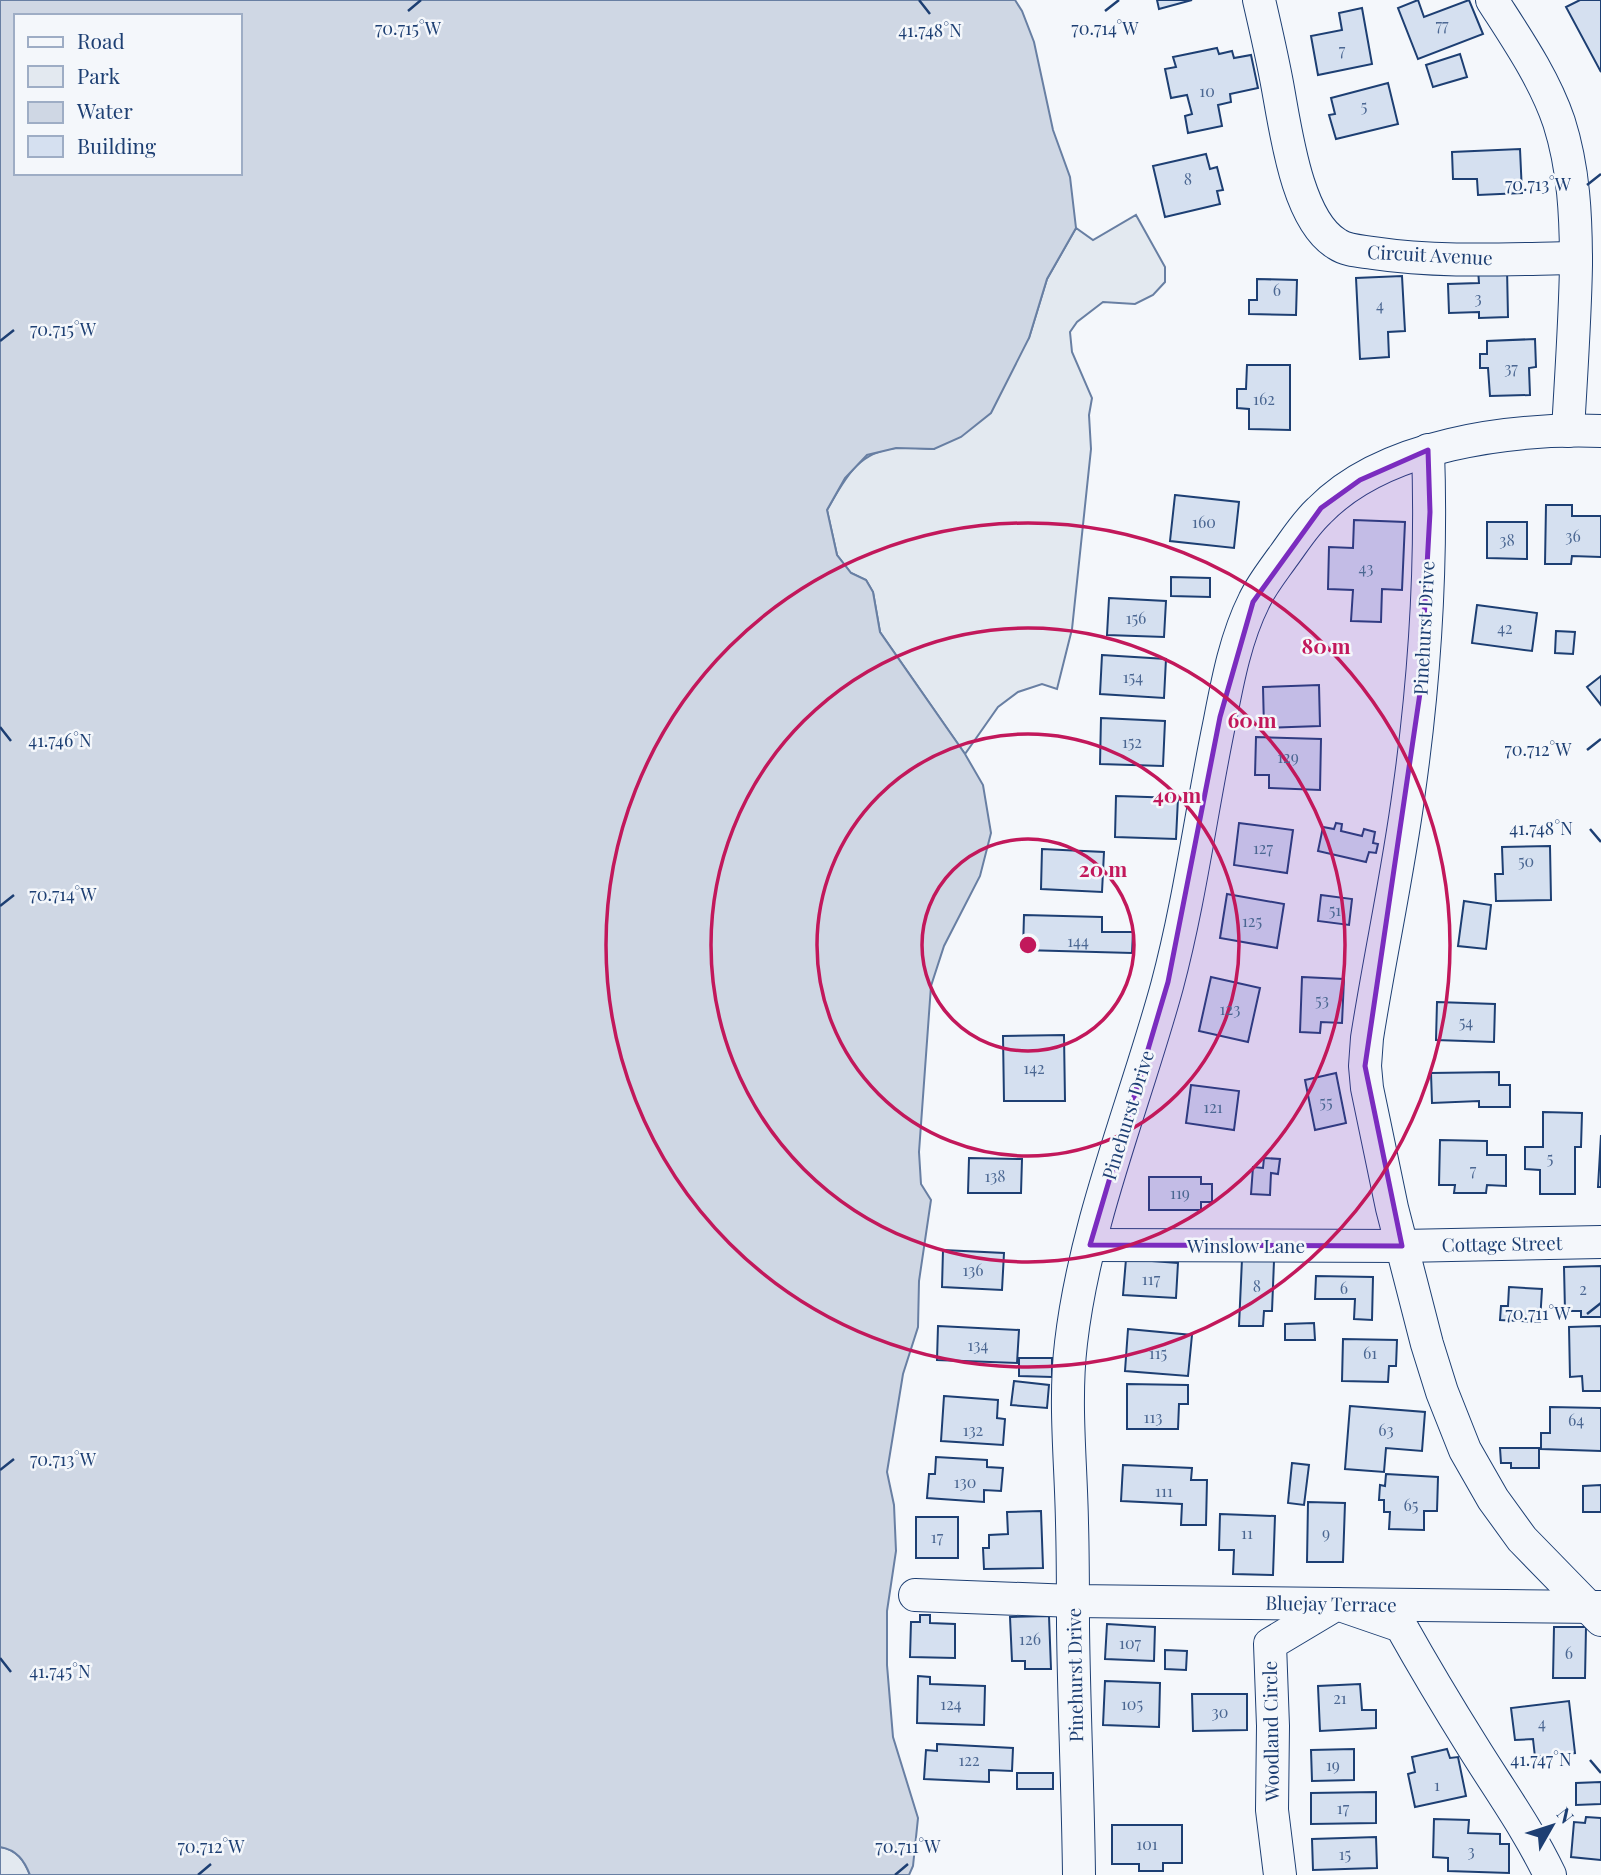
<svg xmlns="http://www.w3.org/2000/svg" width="1601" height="1875" font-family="'Playfair Display',serif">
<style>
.green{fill:#e3e9f0;stroke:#687fa3;stroke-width:2}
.water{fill:#cfd7e4;stroke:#687fa3;stroke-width:2;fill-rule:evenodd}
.building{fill:#d5e0f0;stroke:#1d3f73;stroke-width:2}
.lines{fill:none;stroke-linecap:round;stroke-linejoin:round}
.street-casing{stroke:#1d3f73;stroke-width:34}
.street{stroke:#f4f7fb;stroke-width:32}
.marked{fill:#7b2cbf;fill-opacity:0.2;stroke:#7b2cbf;stroke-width:5;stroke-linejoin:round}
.ticks{fill:none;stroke:#1d3f73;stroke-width:2.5}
.ring{fill:none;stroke:#c2185b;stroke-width:3.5}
.labels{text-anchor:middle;stroke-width:5;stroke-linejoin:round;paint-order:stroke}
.number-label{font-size:16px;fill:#4b6792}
.street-label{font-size:19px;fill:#1d3f73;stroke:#f4f7fb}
.ticks-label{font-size:18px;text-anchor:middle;fill:#1d3f73;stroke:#f4f7fb;stroke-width:5;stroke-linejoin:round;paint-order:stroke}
.centre{fill:#c2185b;stroke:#f4f7fb;stroke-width:3.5}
.ring-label{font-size:21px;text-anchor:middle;font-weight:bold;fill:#c2185b;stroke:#f4f7fb;stroke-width:5;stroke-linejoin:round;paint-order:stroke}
</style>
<rect width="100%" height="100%" fill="#f4f7fb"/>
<g class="green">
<path d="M1136,215l29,52v15l-12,13 -18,9 -32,-2 -26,20 -7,10 2,20 20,46 -3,17 2,34 -19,180 -15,60 -15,-5 -24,8 -20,15 -33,47 -85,-122 -7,-40 -7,-12 -15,-7 -14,-18 -10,-45c18,-31 30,-58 69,-62 12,-2 26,1 38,1l95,-111 18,-59 29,-51 17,12z"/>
<path d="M0,1847c17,3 24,13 30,28h-30z"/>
</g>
<path class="water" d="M0,0h1015l7,11 12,31 19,88 17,47 6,51 -29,51 -18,59 -38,75 -30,24 -27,12 -38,-1 -29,7 -22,23 -18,32 10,45 14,18 15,7 7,12 7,40 85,122 18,31 8,48 -11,43 -36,70 -13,40 -12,166 2,32 10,16 -12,81 -1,46 -15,47 -16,98 7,33 2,46 -9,60v54l6,72 25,81 -5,48 -4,9h-879c-6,-15 -13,-25 -30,-28zM16,16h224v157h-224z"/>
<g class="building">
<path d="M1157,0h35l-33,9z"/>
<path d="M1418,0l6,17 45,-17 14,34 -65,25 -20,-51z"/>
<path d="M1580,0h21v72l-35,-65z"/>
<path d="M1362,8l10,56 -54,11 -7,-39 31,-6 -3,-17z"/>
<path d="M1217,48l2,6 13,-3 2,7 17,-3 7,33 -28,6 1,8 -13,3 4,21 -34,7 -3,-17 7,-2 -5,-19 -16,3 -6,-29 11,-2 -3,-10z"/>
<path d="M1460,54l7,23 -34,10 -7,-22z"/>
<path d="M1388,83l10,41 -62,15 -7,-24 6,-1 -4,-16z"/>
<path d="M1520,149l2,44 -44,2 -1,-16h-24l-1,-27z"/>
<path d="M1206,154l4,15 7,-2 6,23 -6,1 3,13 -55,13 -12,-51z"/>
<path d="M1507,268l1,49 -29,1v-6l-30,1 -1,-29 31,-1 -1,-14z"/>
<path d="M1402,276l3,55 -17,1 1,25 -29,2 -4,-81z"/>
<path d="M1257,279l40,1 -1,35 -47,-1v-14h8z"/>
<path d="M1535,339l1,28 -7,1 1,27 -40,1 -2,-28h-8v-14h7v-13z"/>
<path d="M1247,365h43v65l-41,-1v-20l-12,-1v-19h9z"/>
<path d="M1175,495l64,7 -5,46 -64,-7z"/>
<path d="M1546,505h26v11h29v41l-29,-1 -1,8h-26z"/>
<path d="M1354,520l51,2 -3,68 -20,-1 -1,33 -30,-1 2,-31 -25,-1 1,-42 24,1z"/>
<path d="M1487,522h40v37l-40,-1z"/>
<path d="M1171,577l39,1v19l-39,-1z"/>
<path d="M1109,598l57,3 -2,36 -57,-2z"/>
<path d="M1477,605l60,8 -5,38 -60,-8z"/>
<path d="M1556,631l19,1 -2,22 -18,-1z"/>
<path d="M1102,655l64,4 -2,39 -64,-4z"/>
<path d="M1601,676v29l-14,-18z"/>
<path d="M1319,685l1,41 -56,2 -1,-41z"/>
<path d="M1101,718l64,3 -2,45 -63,-2z"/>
<path d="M1256,737l65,2 -1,51 -51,-2v-13h-14z"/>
<path d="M1116,796l62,2 -2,41 -61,-2z"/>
<path d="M1239,823l54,7 -6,43 -53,-8z"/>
<path d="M1336,823l6,1 -1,7 21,5 2,-7 11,3 -2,11 5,1 -2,9 -7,-1 -3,10 -48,-11 5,-24 11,2z"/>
<path d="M1550,846l1,54 -55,1 -1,-27h8l-1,-27z"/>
<path d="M1042,849l62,3 -2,40 -61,-3z"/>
<path d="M1227,894l57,10 -7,44 -57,-10z"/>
<path d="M1321,895l31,4 -3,26 -31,-4z"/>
<path d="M1464,901l27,4 -5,44 -28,-3z"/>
<path d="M1024,915l78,2v15h31l-1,21 -109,-3z"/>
<path d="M1211,977l49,11 -12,54 -49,-11z"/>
<path d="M1302,977l42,2 -2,44 -21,-1 -1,11 -20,-1z"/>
<path d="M1437,1002l58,2 -1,38 -58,-2z"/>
<path d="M1064,1035l1,66h-61l-1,-65z"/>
<path d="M1499,1072v13h11v22h-31v-6l-47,2 -1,-30z"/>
<path d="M1336,1073l10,50 -31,7 -10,-50z"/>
<path d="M1191,1085l48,6 -5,39 -48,-7z"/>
<path d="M1543,1112l39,1 -1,34h-6v47h-35v-24l-15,-1v-22h18z"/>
<path d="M1601,1135v52h-3z"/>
<path d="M1440,1140l47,1v14h19v31l-19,-1 -1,8h-32l1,-8h-16z"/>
<path d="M969,1158l53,1 -1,34h-53z"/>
<path d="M1264,1158l16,1 -2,15 -7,-1 -1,22 -19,-1 2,-27 10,1z"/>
<path d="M1149,1177h52v7h11v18h-11v8h-52z"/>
<path d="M943,1250l61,3 -2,37 -60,-3z"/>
<path d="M1126,1259l52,4 -2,35 -53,-3z"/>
<path d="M1242,1259l32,2 -2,50h-8l-1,15h-24z"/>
<path d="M1601,1266v51h-20v-6h-16l-1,-44z"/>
<path d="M1316,1276l57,1 -1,43 -18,-1 1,-20h-40z"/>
<path d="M1509,1287l33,2 -2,33 -40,-2 1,-14h7z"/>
<path d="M1314,1323l1,17h-30v-16z"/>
<path d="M938,1326l81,4 -2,33 -80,-3z"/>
<path d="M1601,1326v65h-18l-1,-15 -12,1 -1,-50z"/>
<path d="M1128,1329l64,6 -4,41 -63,-5z"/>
<path d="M1343,1339l54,1 -1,26h-7l-1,16 -46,-1z"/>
<path d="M1019,1358h33v19l-33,-1z"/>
<path d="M1014,1381l35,4 -2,23 -36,-3z"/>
<path d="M1127,1384l61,1v19h-9l-1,25h-51z"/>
<path d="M944,1396l54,4 -1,18 8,1 -2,26 -62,-4z"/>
<path d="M1350,1406l75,6 -3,39 -36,-3 -2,24 -39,-3z"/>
<path d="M1550,1407l51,1v43l-60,-2v-16h9z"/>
<path d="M1500,1448h39v20h-28v-5h-10z"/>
<path d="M936,1457l51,3v7l16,1 -2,23 -17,-1v12l-57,-4 2,-24h6z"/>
<path d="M1292,1463l17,2 -5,40 -16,-2z"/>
<path d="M1123,1465l69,3 -1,12h16l-1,45h-25l1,-21 -61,-3z"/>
<path d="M1386,1474l52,3 -1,34h-13v19l-35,-1 1,-17h-6v-12h-5l1,-15 5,1z"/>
<path d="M1601,1485v27h-18v-26z"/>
<path d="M1308,1502l37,1 -2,59h-36z"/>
<path d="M1041,1511l2,57 -59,1 -1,-21h6v-13l19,-1 -1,-22z"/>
<path d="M1220,1514l55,2 -2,59 -40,-1 1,-24h-15z"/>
<rect x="916" y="1517" width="42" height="41"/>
<path d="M920,1615h10v8l25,1v34l-45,-1 1,-35h9z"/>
<path d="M1049,1616l2,53h-26v-8h-13l-2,-44z"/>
<path d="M1107,1624l48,3 -1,34 -49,-2z"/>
<path d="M1554,1627h32l-1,51h-32z"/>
<path d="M1165,1650l22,1 -1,19 -21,-1z"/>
<path d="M918,1676l12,1v7l55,2 -1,39 -67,-2z"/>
<path d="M1105,1681l55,2 -1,44 -56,-2z"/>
<path d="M1360,1684l2,26h14v18l-56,3 -2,-45z"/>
<path d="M1192,1694h55v36l-54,1z"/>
<path d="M1569,1701l6,52 -40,4 -2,-18 -18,1 -4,-32z"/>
<path d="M937,1744l76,4 -1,23 -23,-1v12l-65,-3 2,-29 11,1z"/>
<path d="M1354,1749v31l-42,1 -1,-31z"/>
<path d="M1447,1749l3,9 8,-1 8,39 -51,11 -7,-33 7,-2 -3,-15z"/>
<rect x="1017" y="1773" width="36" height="16"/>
<path d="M1601,1782v22l-25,1v-22z"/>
<path d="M1376,1792v31l-65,1v-31z"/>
<path d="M1586,1817l15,1v42l-30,-3 3,-35 11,1z"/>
<path d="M1434,1819l35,1 -1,13 32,1v10h9v29l-61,-2v-13l-15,-1z"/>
<path d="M1112,1825h70v38h-19v8h-24v-7h-27z"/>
<path d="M1376,1837l1,31 -64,2 -1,-31z"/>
</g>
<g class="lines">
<g class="street-casing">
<g id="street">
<path d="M1259,0c6,26 12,52 17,78 9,45 19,141 61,166 10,7 24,7 36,9 66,10 136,6 203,5"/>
<path d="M1492,0c25,39 52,78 67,122 15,47 17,95 17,143 -1,56 -5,111 -8,166"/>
<path d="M1428,450c4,114 -3,228 -19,341 -11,83 -29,164 -42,247l-2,28 2,22 25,120 35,136 15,48 23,58 28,49 29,40 79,81"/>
<path d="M1090,1245l312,1 199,-4"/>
<path d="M915,1595l158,6 526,6"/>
<path d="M1079,1875c-1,-83 -5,-166 -6,-249 0,-34 0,-69 -1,-103 -1,-60 -8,-121 -1,-180 14,-121 64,-240 96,-357 23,-86 34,-174 52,-261 8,-41 16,-86 35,-124 7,-15 18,-29 28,-43 12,-16 22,-33 37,-47 65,-67 192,-83 282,-80"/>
<path d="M1280,1875l-8,-65 1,-84 -3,-82 67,-40 64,22c23,41 47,81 72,121 26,42 55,82 77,128"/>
</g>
</g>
<use href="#street" class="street"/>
</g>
<path class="marked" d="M1428,450l2,62 -10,181 -55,373 37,180 -312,-1 78,-263 52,-265 33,-115 68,-94 39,-28z"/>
<path class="ticks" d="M919,0l11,14M408,11l13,-11M1105,11l14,-11M1587,185l14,-11M0,341l14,-11M0,727l11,14M1587,750l14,-11M1590,829l11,13M0,906l14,-11M1587,1314l14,-11M0,1470l14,-11M0,1658l11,14M1590,1760l11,13M198,1875l13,-11M895,1875l13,-11"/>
<g class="ring">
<circle cx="1028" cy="945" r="106"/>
<circle cx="1028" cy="945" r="211"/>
<circle cx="1028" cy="945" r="317"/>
<circle cx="1028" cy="945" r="422"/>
</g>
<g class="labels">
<g class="number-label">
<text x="1442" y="31">77</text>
<text x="1342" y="56">7</text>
<text x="1207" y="97">10</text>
<text x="1364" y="112">5</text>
<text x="1188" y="185">8</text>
<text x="1277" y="296">6</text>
<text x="1478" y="304">3</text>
<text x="1380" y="311">4</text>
<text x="1511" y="374">37</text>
<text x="1264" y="405">162</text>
<text x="1204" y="528">160</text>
<text x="1573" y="542">36</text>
<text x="1507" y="546">38</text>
<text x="1366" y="574">43</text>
<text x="1136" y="624">156</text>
<text x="1505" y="634">42</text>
<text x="1133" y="683">154</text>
<text x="1132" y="748">152</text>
<text x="1288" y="763">129</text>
<text x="1263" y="854">127</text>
<text x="1526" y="867">50</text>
<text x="1335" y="916">51</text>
<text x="1252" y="927">125</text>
<text x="1078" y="947">144</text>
<text x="1322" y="1006">53</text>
<text x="1230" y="1015">123</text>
<text x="1466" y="1028">54</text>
<text x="1034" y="1074">142</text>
<text x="1326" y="1108">55</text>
<text x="1213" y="1113">121</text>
<text x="1550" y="1164">5</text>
<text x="1473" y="1176">7</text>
<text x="995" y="1182">138</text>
<text x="1180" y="1199">119</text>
<text x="973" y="1276">136</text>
<text x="1151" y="1285">117</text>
<text x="1257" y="1292">8</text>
<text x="1344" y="1294">6</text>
<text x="1583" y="1295">2</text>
<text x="978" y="1351">134</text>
<text x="1158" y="1359">115</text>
<text x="1370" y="1359">61</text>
<text x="1153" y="1423">113</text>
<text x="1576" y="1426">64</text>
<text x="973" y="1436">132</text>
<text x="1386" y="1436">63</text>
<text x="965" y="1488">130</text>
<text x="1164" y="1497">111</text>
<text x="1411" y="1511">65</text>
<text x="1247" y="1539">11</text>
<text x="1326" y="1539">9</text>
<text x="937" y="1543">17</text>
<text x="1030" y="1645">126</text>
<text x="1130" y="1649">107</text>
<text x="1569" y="1659">6</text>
<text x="1340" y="1704">21</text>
<text x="951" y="1710">124</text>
<text x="1132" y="1710">105</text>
<text x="1220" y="1718">30</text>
<text x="1542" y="1729">4</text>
<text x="969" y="1766">122</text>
<text x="1333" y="1771">19</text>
<text x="1437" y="1791">1</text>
<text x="1343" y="1814">17</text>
<text x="1147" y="1850">101</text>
<text x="1471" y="1857">3</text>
<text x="1345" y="1860">15</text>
</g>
<g class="street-label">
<text transform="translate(1430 255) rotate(3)" y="7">Circuit Avenue</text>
<text transform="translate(1424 628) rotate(-87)" y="7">Pinehurst Drive</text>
<text transform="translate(1128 1115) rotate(-73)" y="7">Pinehurst Drive</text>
<text transform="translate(1502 1244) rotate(-1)" y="7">Cottage Street</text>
<text x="1246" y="1253">Winslow Lane</text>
<text transform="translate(1331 1604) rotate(1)" y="7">Bluejay Terrace</text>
<text transform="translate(1075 1675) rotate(-91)" y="7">Pinehurst Drive</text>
<text transform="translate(1271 1731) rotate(-91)" y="7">Woodland Circle</text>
</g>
</g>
<g class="ticks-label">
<text x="408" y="35">70.715°W</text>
<text x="1105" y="35">70.714°W</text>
<text x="930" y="37">41.748°N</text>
<text x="1538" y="191">70.713°W</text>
<text x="63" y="336">70.715°W</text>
<text x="60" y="747">41.746°N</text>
<text x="1538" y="756">70.712°W</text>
<text x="1541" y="835">41.748°N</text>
<text x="63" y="901">70.714°W</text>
<text x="1538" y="1320">70.711°W</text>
<text x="63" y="1466">70.713°W</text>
<text x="60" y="1678">41.745°N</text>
<text x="1541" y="1766">41.747°N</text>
<text x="211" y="1853">70.712°W</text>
<text x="908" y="1853">70.711°W</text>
</g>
<circle cx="1028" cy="945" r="10" class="centre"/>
<g class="ring-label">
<text x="1326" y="654">80 m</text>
<text x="1252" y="728">60 m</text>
<text x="1177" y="803">40 m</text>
<text x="1103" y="877">20 m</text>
</g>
<rect x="14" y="14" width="228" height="161" fill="#f4f7fb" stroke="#9eadc5" stroke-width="2"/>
<rect x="28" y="37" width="35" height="10" fill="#f4f7fb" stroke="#9eadc5" stroke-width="2"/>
<text x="77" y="49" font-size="21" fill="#1d3f73">Road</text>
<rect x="28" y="66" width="35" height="21" fill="#e3e9f0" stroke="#9eadc5" stroke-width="2"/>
<text x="77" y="84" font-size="21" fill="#1d3f73">Park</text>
<rect x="28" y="102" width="35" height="21" fill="#cfd7e4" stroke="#9eadc5" stroke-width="2"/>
<text x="77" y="119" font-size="21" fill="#1d3f73">Water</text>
<rect x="28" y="136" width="35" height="21" fill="#d5e0f0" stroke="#9eadc5" stroke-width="2"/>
<text x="77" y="154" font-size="21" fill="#1d3f73">Building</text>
<g transform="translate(1552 1826) rotate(51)" stroke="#f4f7fb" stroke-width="5" paint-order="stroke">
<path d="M0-5L12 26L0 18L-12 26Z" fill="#1d3f73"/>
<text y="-10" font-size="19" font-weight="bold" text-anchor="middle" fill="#1d3f73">N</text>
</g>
</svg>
